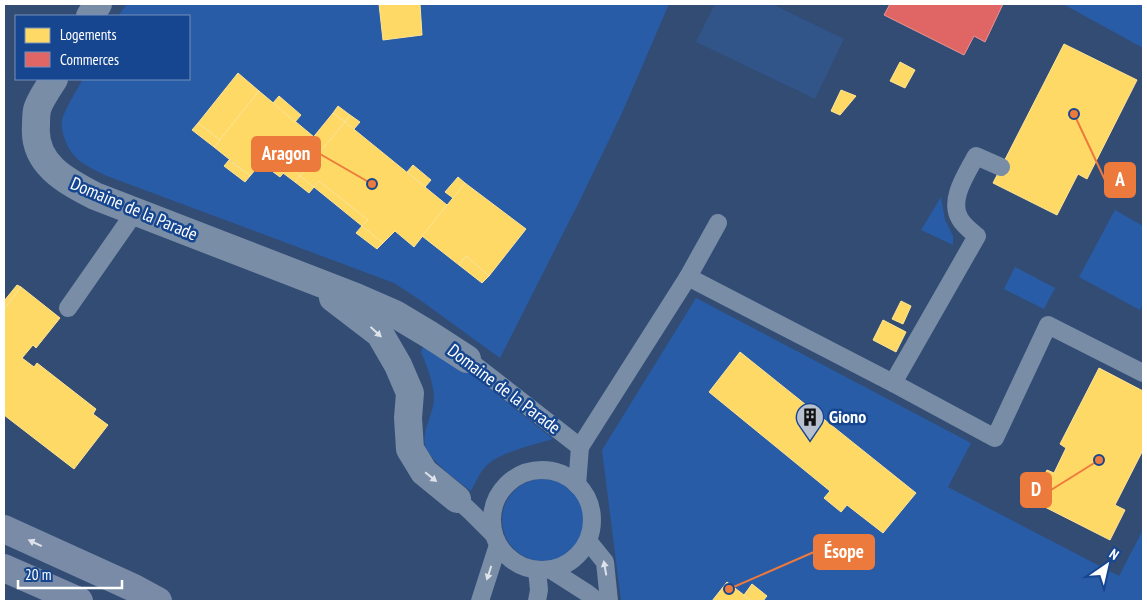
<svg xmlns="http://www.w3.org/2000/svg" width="1147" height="605" font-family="'PT Sans Narrow',sans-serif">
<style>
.green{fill:#295ca7}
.water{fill:#315489}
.homes{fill:#ffd966;stroke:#ffe494}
.shops{fill:#e06666;stroke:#e99494}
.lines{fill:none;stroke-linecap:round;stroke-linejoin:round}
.lane{stroke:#798da7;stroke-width:18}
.street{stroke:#798da7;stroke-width:28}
.primary{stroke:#798ba6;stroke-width:28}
.oneway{fill:#dee2e9}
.labels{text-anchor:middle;stroke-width:5;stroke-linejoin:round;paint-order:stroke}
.street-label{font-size:18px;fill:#fff;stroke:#164690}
.poi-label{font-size:18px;font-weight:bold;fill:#fff;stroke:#164690;text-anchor:start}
.leader{fill:none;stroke:#ed7a3d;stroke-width:2}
.callout-dot{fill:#ed7a3d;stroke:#164690;stroke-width:2}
.callout{fill:#ed7a3d;stroke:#ed7a3d;stroke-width:2}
.callout-label{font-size:19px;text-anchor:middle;font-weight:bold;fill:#fff}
</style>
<rect width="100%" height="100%" fill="#324c74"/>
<g class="green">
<path d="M127,4h542l-47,109 -41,85 -81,160 -80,-58 -26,-17 -287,-107c-20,-10 -36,-16 -43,-39 -1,-4 -3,-11 -2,-16 1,-9 16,-33 21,-42h106v-63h-71z"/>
<path d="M1063,4h80v44z"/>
<path d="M941,197l4,23 8,16v9l-32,-15z"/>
<path d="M1115,210l28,16v78l-3,6 -61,-33z"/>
<path d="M1015,267l40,21 -11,21 -40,-20z"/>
<path d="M696,298l275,145 -23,44 171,89 24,-46v71h-522l-19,-151z"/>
<path d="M435,345l118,94c-20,6 -54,13 -68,28 -6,7 -10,16 -14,24 -14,-11 -32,-23 -43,-39 -11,-17 7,-38 6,-55 -1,-16 -7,-31 -13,-45l2,-5z"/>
<circle cx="543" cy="520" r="41"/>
</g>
<path class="water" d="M715,4h57l72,35 -29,60 -119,-57z"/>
<g class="homes">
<path d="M379,4h41l2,31 -39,5z"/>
<path d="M1064,44l73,36 -50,99 -9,-5 -21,41 -64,-32z"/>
<path d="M900,62l15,8 -10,18 -15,-7z"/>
<path d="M238,73l21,18 -39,49 -22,-17z"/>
<path d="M841,90l15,6 -16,19 -9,-4z"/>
<path d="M259,91l55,46 -34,40 -19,-14 -11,13 -36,-29z"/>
<path d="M279,96l22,19 -6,7 -22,-19z"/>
<path d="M338,106l12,9 -5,7 -12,-9z"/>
<path d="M333,113l12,9 -45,54 -11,-9z"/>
<path d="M350,115l10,7 -6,7 -9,-7z"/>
<path d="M345,122l102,83 -33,42 -19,-16 -12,12 -21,-17 6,-6 -49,-39 -5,6 -14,-11z"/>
<path d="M198,123l22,17 -6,7 -22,-17z"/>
<path d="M229,160l21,16 -5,6 -21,-16z"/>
<path d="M413,165l18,15 -6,7 -18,-15z"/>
<path d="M289,167l11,9 -5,6 -12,-9z"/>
<path d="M300,176l14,11 -5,6 -14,-11z"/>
<path d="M458,177l7,6 -12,15 -8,-6z"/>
<path d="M319,181l49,39 -6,6 -48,-39z"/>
<path d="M465,183l61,46 -37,47 -23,-20 -7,9 -37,-29z"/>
<path d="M362,226l21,17 -6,6 -21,-16z"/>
<path d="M466,256l23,20 -7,7 -23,-18z"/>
<path d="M17,285l4,2 -17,22v-8z"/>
<path d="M21,287l39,31 -24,30 -3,-3 -11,13 12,9 3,-4 59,46 -3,5 15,11 -34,44 -70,-54v-106z"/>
<path d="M901,301l10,5 -8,18 -11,-5z"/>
<path d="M883,320l23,12 -10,20 -23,-12z"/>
<path d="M740,352l176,141 -33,40 -36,-28 -6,7 -17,-14 6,-7 -121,-99z"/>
<path d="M1099,368l44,23v59l-28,55 10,5 -15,30 -79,-40 16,-30 7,3 12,-25 -6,-4z"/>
<path d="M727,582l17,13 7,6h-39z"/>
<path d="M752,584l15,12 -4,5h-12l-7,-6z"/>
</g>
<path class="shops" d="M890,4h113l-18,38 -11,-6 -10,19 -80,-40z"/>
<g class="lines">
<g class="lane">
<path d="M688,277l205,106 102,55 53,-113 95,48"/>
<path d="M68,308l67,-96"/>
<path d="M467,359l113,88 -3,38"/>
<path d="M893,383l84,-147c-6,-5 -13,-10 -17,-17 -12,-19 7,-46 16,-63l25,11"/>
<path d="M580,447l108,-170 30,-54"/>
<circle cx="542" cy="520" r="50"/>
<path d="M457,499l14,13 23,23"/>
<path d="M588,541l17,21 4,39"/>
<path d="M551,570l36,23 10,8"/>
<path d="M480,601l18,-56"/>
<path d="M537,601l2,-11 -2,-20"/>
</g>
<g class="street">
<path d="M90,16l8,-12"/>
<path d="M54,79c-5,8 -15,22 -17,31 -1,5 -1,11 -1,16 -3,38 30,55 59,70l261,101 39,17 35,21 37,24"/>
<path d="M333,298l47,36 18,31 12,28 -2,25 2,31 14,23 33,27"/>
</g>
<g class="primary">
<path d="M4,529l130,59 24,13"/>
<path d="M4,568l75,33"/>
</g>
</g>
<defs><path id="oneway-solid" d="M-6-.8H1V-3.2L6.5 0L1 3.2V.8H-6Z" transform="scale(1.25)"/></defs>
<g class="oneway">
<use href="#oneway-solid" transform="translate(376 332) rotate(43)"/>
<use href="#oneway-solid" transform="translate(431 477) rotate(39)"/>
<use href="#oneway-solid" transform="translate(35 543) rotate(-155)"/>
<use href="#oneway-solid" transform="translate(605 568) rotate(-100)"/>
<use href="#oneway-solid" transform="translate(489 573) rotate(108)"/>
</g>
<defs>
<g id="building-pin" transform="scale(1.4375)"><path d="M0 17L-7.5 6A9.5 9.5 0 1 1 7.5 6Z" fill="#b7c0ce" stroke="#164690"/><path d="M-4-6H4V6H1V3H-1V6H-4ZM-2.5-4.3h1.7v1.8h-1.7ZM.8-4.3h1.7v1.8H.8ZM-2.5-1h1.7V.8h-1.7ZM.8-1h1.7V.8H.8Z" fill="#111"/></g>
</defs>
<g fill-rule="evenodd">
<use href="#building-pin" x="810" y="417"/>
</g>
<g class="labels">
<g class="street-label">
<text transform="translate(134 209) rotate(23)" y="6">Domaine de la Parade</text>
<text transform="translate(504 389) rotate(37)" y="6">Domaine de la Parade</text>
</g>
<g class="poi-label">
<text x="829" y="423">Giono</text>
</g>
</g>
<path class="leader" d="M372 184L320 154M1074 114L1105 180M1099 460L1051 490M729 589L814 552"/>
<g class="callout-dot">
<circle cx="372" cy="184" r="5"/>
<circle cx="1074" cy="114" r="5"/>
<circle cx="1099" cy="460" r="5"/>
<circle cx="729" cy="589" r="5"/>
</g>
<g class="callout">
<rect x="252" y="137" width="68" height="34" rx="5"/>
<rect x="1105" y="163" width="30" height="34" rx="5"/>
<rect x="1021" y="473" width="30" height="34" rx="5"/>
<rect x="814" y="535" width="60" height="34" rx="5"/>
</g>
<g class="callout-label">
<text x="286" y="160">Aragon</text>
<text x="1120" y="186">A</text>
<text x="1036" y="496">D</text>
<text x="844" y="558">Ésope</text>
</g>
<rect width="1147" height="605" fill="none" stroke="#ffffff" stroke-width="10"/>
<rect x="15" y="15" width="175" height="65" fill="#164690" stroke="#7390bc"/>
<rect x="25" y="28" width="25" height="15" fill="#ffd966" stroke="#7390bc"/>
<text x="60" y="40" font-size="15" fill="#ffffff">Logements</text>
<rect x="25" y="52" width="25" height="15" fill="#e06666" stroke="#7390bc"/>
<text x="60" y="65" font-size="15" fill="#ffffff">Commerces</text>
<g transform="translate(1107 565) rotate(34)" stroke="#164690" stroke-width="4" paint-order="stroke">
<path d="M0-4L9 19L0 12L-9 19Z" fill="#ffffff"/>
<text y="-8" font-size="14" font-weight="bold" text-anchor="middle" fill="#ffffff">N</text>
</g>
<path d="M18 580v8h104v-8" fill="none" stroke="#ffffff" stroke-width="2.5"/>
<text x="25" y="580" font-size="15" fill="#ffffff" stroke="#164690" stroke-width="4" paint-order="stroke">20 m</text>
</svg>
